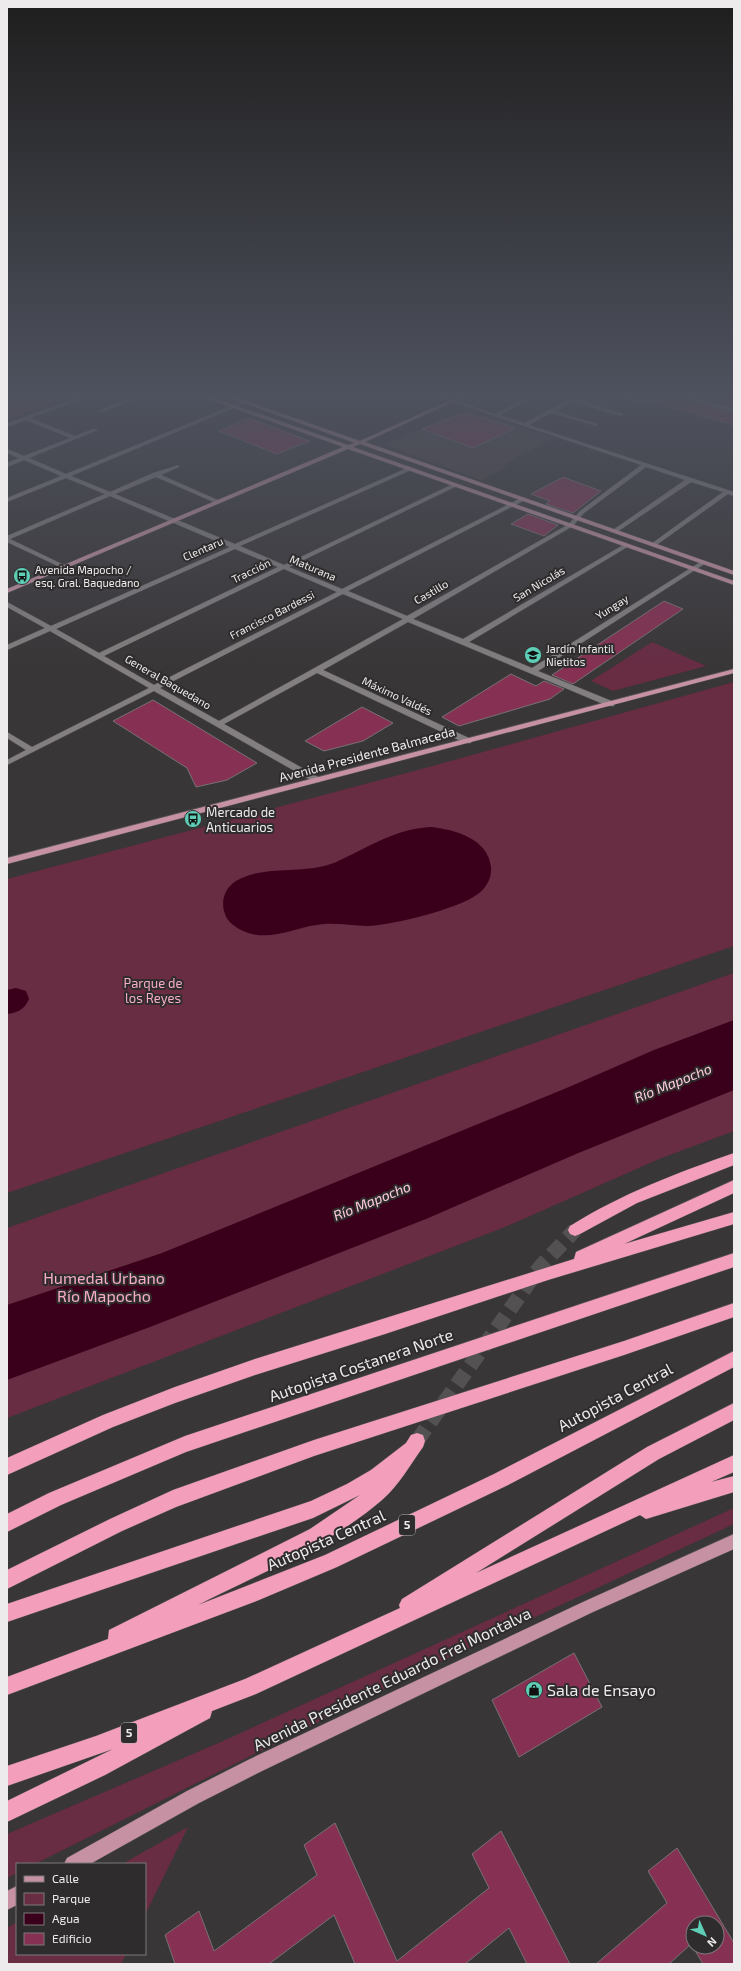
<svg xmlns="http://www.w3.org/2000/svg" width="741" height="1971" font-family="'Exo 2',sans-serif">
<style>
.built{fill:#494042}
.green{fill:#682c43}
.water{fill:#3a001b}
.building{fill:#863153;stroke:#767273}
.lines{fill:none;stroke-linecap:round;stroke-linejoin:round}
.highway-tunnel{stroke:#545152;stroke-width:15;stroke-dasharray:15 8;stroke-linecap:butt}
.minor-casing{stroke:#555354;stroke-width:1}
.major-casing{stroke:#555354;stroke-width:1}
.highway-casing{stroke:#555354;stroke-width:1}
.minor{fill:#837f80;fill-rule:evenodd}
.major{fill:#c692a3;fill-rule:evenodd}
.highway{fill:#f39fbb;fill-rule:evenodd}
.labels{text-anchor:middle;stroke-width:4;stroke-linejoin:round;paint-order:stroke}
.far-street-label{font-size:11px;fill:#edebec;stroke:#2f2c2d}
.far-poi-label{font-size:11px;fill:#edebec;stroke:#2f2c2d;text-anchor:start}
.shield{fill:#2f2c2d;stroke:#b4b2b3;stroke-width:1}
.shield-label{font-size:12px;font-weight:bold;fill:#edebec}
.street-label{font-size:13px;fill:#edebec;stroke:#2f2c2d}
.poi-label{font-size:13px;fill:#edebec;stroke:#2f2c2d;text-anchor:start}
.park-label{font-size:13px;fill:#f6adc5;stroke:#2f2c2d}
.water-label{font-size:14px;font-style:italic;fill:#ffccdc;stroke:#2f2c2d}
.near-park-label{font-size:16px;fill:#f6adc5;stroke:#2f2c2d}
.near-street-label{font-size:16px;fill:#edebec;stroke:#2f2c2d}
.near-poi-label{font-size:16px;fill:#edebec;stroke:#2f2c2d;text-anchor:start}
</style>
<rect width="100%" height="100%" fill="#393637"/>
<path class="built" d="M467,409l86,29 -50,27 5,2 -27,13 -96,-35z"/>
<g class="green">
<path d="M7,392h33l15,7 -3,1 3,2 -48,17z"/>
<path d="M652,642l54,24 -93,25 -22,-10z"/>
<path d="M734,682v264l-727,247v-314l422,-112z"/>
<path d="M734,973v158l-75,28 -154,68 -498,191v-190z"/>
<path d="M734,1508v16l-312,146 -387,194h-18v9l-10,5v-44l216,-93z"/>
<path d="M188,1827l-43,88v-51h-23z"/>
<path d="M17,1922v32h109l-5,10h-114v-36z"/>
</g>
<g class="water">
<path d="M432,827c24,3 56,12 59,40 1,11 -5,21 -13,27 -20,15 -85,31 -111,32 -14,0 -29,-3 -43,-2 -29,2 -56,21 -85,5 -6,-4 -12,-8 -14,-15 -5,-13 0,-26 11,-33 25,-15 60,-8 88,-15 10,-2 20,-8 29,-12 25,-13 50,-26 79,-27z"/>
<path d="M16,988l10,3 3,8c-4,10 -12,14 -22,15v-24z"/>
<path d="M734,1020v70l-158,64 -150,65 -276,108 -143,53v-75l155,-52 407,-166 85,-37z"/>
</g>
<g class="building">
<path d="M634,392h29l71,21v12l-101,-28z"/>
<path d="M680,392h54v14z"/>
<path d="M461,414h9l45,14 -42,20 -51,-19z"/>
<path d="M249,418l60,23 -32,13 -58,-23z"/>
<path d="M563,477l38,14 -28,22 -27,-9 4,-3 -19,-7z"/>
<path d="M528,514l30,11 -14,11 -33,-12z"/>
<path d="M664,601l19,8 -110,75 -21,-9z"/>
<path d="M511,674l25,12 8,-5 20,8 -14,10 -91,27 -17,-9z"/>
<path d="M153,700l104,63 -30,17 -31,7 -9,-19 -74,-47z"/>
<path d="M362,707l31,16 -30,18 -39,10 -19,-10z"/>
<path d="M574,1653l28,54 -83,50 -27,-57z"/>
<path d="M335,1823l62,138 92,-73 -17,-34 29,-23 69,133h-43l-18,-36 -44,36h-110l-21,-49 -65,49h-94l-10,-29 34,-24 15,40 103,-76 -13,-30z"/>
<path d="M677,1848l57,95v21h-31l-10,-17h24v-24h-24v24l-2,-3 -22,20h-73l71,-61 -19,-32z"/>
</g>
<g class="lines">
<path class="highway-tunnel" d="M417,1441l123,-174 35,-37"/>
<g class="minor-casing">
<g id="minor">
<path d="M58,392h7l12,6 16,-6h7l-69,26 44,18 18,-7 5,1 -69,28 37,16 199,-82h7l-201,84 39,16 43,-19 26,-8v2l-18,8 59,26v2h-4l-60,-26 -41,17 120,50 172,-76h4v2l-171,76 44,19 169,-81h4v2l-168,81 53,22 179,-91h4v2l-177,91 59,25 162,-92 11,-13 61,-46 -219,-73h8l65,22 43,-22h6l-44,23 24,8 59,-31h6l-12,7 47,15 -3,2 -48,-14 -18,9 42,13v2l-46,-13 -22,12 205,67v4l-6,-2 -73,52h-4v-2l72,-52 -32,-10 -74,50h-4v-2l72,-50 -39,-13 -62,46 -11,13 -160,93 50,20 162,-95h4v2l-160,96 63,26 170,-107h4v2l-168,108 76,31v4h-6l-200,-84 -85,48 148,69v4h-6l-148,-70 -93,51 96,54v4h-6l-160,-91 -147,74v-5l19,-10 -19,-12v-6l25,15 117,-59 -99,-57 -43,19v-5l38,-17 -38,-21v-5l44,24 179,-79 -120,-51 -100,43 56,27v2h-4l-55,-26v-6l98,-42 -39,-16 -59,24v-4l54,-22 -37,-16 -17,7v-4l12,-5 -12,-5v-4l17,7 46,-18 -44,-18 -19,7v-4l65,-23zM235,549l43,18 -179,86 -43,-24zM284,569l53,23 -183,93 -50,-29zM343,594l60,25 -184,102 -59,-33z"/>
<path d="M146,392h7l-50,20 -5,-1z"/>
<path d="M604,392h8l33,11 -5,1z"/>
<path d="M664,392h9l61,16v4z"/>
</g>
</g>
<g class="major-casing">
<g id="major">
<path d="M189,392h8l151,53 7,-2 -142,-51h8l139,49 108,-49h7l-110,50 369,129v4l-374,-131 -7,3 381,134v4l-386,-136 -341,144v-4l336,-142z"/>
<path d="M734,669v4l-727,191v-6z"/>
<path d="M734,1534v15l-141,63 -331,159 -63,32 -109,61h-26l3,-6 120,-67 63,-32 333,-157z"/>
<path d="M17,1886v19l-10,5v-19z"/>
</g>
</g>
<g class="highway-casing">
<g id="highway">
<path d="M734,1153v12l-97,38 -57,31 -5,2 -5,-2 -2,-4 2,-4c51,-32 107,-53 164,-73z"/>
<path d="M734,1180v13l-110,51 110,-32v12l-186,56 -163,54 -130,41 -80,28 -62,24 -106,48v-17l96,-43 72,-28 80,-28 319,-100 2,-7z"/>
<path d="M734,1253v14l-548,185 -125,53 -54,27v-18l42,-21 136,-57z"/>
<path d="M734,1303v14l-110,38 -310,101 -138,51 -54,24 -115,58v-19l103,-51 63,-29 141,-50 310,-99z"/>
<path d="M734,1351v16l-228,119 -169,81 -78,33 -252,95v-18l101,-38 1,-9 201,-101 50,-34 -47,23 -306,104v-18l304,-103 36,-17 24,-14 35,-27 5,-8 6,-2 6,2 2,6 -2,6c-13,18 -24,38 -41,53 -52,45 -123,74 -184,105l127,-50 169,-81z"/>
<path d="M734,1403v17l-75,39 -183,114 258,-118v17l-23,10 23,-6v16l-88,27 -6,-4 -384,179 -44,17 -2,7 -105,57 -98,47v-21l106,-52 -106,37v-20l89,-30 149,-57 155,-71 -1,-3 3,-6 245,-152z"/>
</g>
</g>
<use href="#minor" class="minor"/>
<use href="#major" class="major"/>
<use href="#highway" class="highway"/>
</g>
<linearGradient id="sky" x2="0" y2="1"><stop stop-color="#1f1e1e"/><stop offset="0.59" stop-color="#4e525e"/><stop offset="1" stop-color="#4e525e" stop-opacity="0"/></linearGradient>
<rect width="741" height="668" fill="url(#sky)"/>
<defs>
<g id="bus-disc" transform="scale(0.9)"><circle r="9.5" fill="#5eceb7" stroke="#2f2c2d"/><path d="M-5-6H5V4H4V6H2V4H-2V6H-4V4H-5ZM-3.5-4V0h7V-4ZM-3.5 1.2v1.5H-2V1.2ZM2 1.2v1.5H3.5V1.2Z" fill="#111"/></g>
<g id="school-disc" transform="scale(0.9)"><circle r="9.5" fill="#5eceb7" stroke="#2f2c2d"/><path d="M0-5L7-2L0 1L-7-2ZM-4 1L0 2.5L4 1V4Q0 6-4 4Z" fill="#111"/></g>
<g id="shop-disc" transform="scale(0.9)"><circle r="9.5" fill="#5eceb7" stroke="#2f2c2d"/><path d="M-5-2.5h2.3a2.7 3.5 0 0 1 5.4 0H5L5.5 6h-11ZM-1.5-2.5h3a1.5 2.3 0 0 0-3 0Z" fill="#111"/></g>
</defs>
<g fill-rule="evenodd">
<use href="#bus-disc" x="22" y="576"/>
<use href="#school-disc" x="533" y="655"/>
<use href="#bus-disc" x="193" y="819"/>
<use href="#shop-disc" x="534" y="1690"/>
</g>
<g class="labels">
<g class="far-street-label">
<text transform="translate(203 549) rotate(-24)" y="4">Clentaru</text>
<text transform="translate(313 568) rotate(23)" y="4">Maturana</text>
<text transform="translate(251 571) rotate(-26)" y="4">Tracción</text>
<text transform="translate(539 584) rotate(-31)" y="4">San Nicolás</text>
<text transform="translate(431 592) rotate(-30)" y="4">Castillo</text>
<text transform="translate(612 607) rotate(-32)" y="4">Yungay</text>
<text transform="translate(272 615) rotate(-27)" y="4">Francisco Bardessi</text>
<text transform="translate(168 682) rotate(30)" y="4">General Baquedano</text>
<text transform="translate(397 696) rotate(25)" y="4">Máximo Valdés</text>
</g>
<g class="far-poi-label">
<text x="35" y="574">Avenida Mapocho /<tspan x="35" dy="13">esq. Gral. Baquedano</tspan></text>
<text x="546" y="653">Jardín Infantil<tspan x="546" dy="13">Nietitos</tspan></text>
</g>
<g class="shield">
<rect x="399" y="1515" width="16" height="20" rx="3"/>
<rect x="121" y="1723" width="16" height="20" rx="3"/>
</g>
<g class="shield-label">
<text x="407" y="1529">5</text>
<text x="129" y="1737">5</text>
</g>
<g class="street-label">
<text transform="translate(367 754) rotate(-15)" y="5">Avenida Presidente Balmaceda</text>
</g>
<g class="poi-label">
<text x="206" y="817">Mercado de<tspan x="206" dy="15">Anticuarios</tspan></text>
</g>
<g class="park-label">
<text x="153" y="988">Parque de<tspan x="153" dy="15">los Reyes</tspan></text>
</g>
<g class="water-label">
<text transform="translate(673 1083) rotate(-22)" y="5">Río Mapocho</text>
<text transform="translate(372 1201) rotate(-22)" y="5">Río Mapocho</text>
</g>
<g class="near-park-label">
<text x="104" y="1284">Humedal Urbano<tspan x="104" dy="18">Río Mapocho</tspan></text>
</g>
<g class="near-street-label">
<text transform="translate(361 1365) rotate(-19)" y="6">Autopista Costanera Norte</text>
<text transform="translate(615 1397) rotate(-28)" y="6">Autopista Central</text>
<text transform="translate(326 1540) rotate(-24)" y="6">Autopista Central</text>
<text transform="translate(392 1679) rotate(-26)" y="6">Avenida Presidente Eduardo Frei Montalva</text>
</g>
<g class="near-poi-label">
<text x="547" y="1696">Sala de Ensayo</text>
</g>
</g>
<rect width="741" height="1971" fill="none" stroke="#edebec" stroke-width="16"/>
<rect x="16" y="1863" width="130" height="92" fill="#2f2c2d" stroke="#7b7879"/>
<rect x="24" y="1876" width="20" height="6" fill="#c692a3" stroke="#7b7879"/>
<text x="52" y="1883" font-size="12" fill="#edebec">Calle</text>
<rect x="24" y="1893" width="20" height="12" fill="#682c43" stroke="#7b7879"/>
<text x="52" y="1903" font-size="12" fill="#edebec">Parque</text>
<rect x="24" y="1913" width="20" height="12" fill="#3a001b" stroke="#7b7879"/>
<text x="52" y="1923" font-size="12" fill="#edebec">Agua</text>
<rect x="24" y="1933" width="20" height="12" fill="#863153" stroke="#7b7879"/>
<text x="52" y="1943" font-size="12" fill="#edebec">Edificio</text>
<g transform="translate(705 1935) rotate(135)"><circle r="19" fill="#2f2c2d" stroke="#7b7879"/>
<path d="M0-3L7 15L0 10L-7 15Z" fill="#5eceb7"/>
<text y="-6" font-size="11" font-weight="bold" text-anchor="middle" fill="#edebec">N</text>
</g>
</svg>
